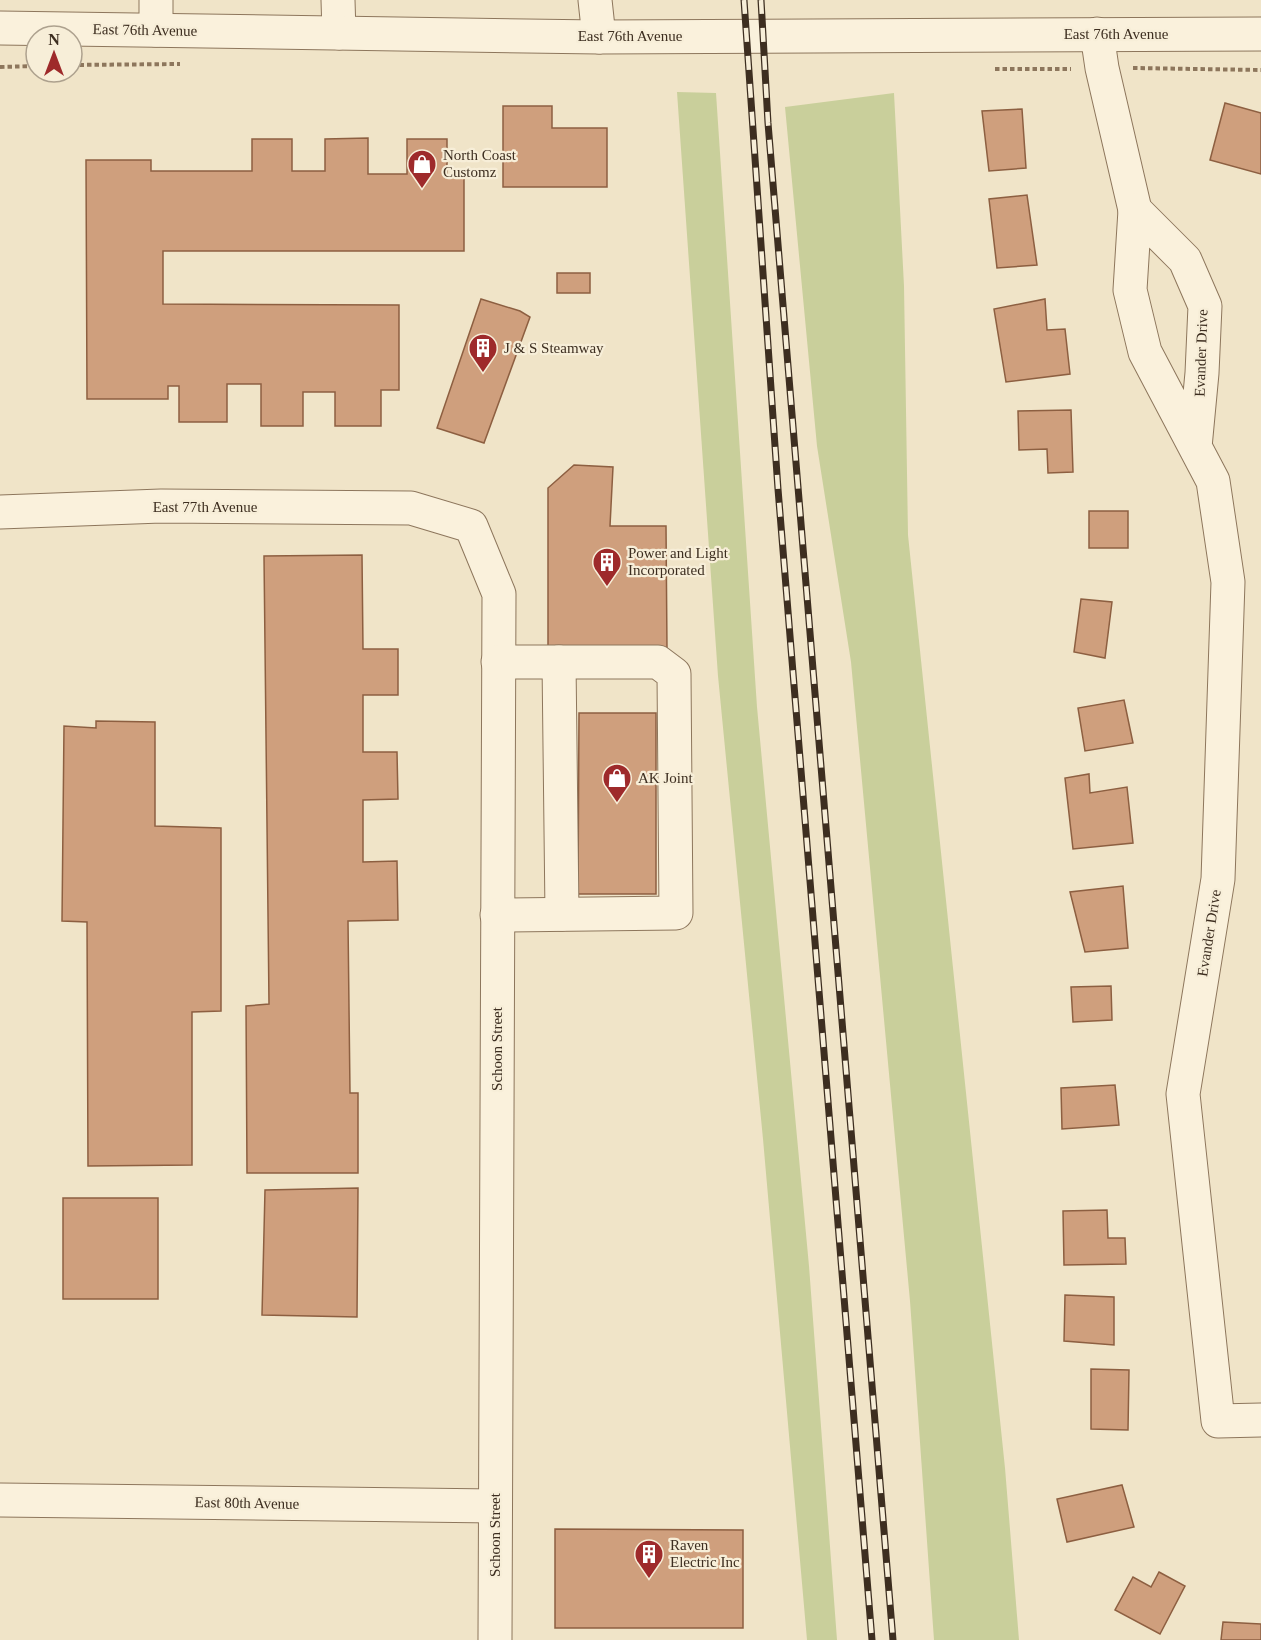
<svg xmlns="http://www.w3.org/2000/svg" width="1261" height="1640" font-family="Georgia,serif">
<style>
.green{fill:#c9cf9b}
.building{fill:#cf9f7d;stroke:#8d5f41;stroke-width:1.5}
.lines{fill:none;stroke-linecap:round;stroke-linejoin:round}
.minor-casing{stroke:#8d765c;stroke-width:35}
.path{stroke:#8d765c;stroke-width:4;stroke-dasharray:4.5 3;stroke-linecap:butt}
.minor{stroke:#faf1dc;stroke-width:33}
.rail-casing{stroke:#3d2e20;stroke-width:7}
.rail{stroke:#f7eed8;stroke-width:4.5;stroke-dasharray:14;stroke-linecap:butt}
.labels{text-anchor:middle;stroke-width:4.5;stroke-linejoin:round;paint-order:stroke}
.street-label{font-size:15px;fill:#3d2e20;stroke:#f7eed8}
.poi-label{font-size:15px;fill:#3d2e20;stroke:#f7eed8;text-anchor:start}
</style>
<rect width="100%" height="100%" fill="#f0e4c8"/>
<g class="green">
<path d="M677,92l39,1 41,614 52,559 28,374h-30l-44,-501 -45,-463z"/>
<path d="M894,93l10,193 4,249 97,933 14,172h-85l-24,-339 -59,-639 -34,-216 -32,-339z"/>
</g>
<g class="building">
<path d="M1225,103l36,10v61l-51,-14z"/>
<path d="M503,106h49v22h55v59h-104z"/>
<path d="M1022,109l4,59 -37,3 -7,-60z"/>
<path d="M368,138v36h39v-35h40v39h17v73h-301v53l236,1v85h-18v36h-46v-34h-32v34h-42v-42h-34v38h-48v-36h-11v13h-81l-1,-239h65v11h101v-32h40v32h33v-32z"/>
<path d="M1027,195l10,70 -40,3 -8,-69z"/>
<rect x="557" y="273" width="33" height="20"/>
<path d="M481,299l39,12 10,6 -46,126 -47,-15z"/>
<path d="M1045,299l2,31 18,-1 5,45 -64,8 -12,-73z"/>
<path d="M1071,410l2,62 -25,1 -1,-24 -28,1 -1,-39z"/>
<path d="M574,465l39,2 -3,59h56l1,123 -119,1v-162z"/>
<rect x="1089" y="511" width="39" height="37"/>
<path d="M362,555l1,94h35v46h-35v57h34l1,47 -35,1v62l34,-1 1,59 -50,1 2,172h8v80h-111l-1,-167 23,-2 -5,-448z"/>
<path d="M1081,599l31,3 -7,56 -31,-6z"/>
<path d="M1124,700l9,43 -48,8 -7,-43z"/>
<path d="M579,713h77v181h-78z"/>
<path d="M96,721l59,1v104l66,2v183l-29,1v153l-104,1 -1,-244 -25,-1 2,-195 32,2z"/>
<path d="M1089,774l1,19 37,-6 6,56 -60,6 -8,-71z"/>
<path d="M1123,886l5,62 -43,4 -15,-60z"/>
<path d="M1111,986l1,34 -39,2 -2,-35z"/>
<path d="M1115,1085l4,40 -57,4 -1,-41z"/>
<path d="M358,1188l-1,129 -95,-2 3,-125z"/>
<rect x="63" y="1198" width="95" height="101"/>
<path d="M1107,1210l1,28h17l1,26 -62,1 -1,-54z"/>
<path d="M1065,1295l49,2v48l-50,-4z"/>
<path d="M1091,1369l38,1 -1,60 -37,-1z"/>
<path d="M1122,1485l12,42 -67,15 -10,-43z"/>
<path d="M555,1529l188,1v98h-188z"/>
<path d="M1159,1572l26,14 -25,48 -45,-24 18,-33 18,10z"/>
<path d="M1223,1622l38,2v16h-40z"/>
</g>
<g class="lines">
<g class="minor-casing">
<g id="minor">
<path d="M156,0v30"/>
<path d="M338,0l1,33"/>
<path d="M595,0l4,37"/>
<path d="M0,28l599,9 662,-3"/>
<path d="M1097,34l5,34 33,142"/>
<path d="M1195,447l7,-74 3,-67 -20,-46 -50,-50 -5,80 15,62 68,129 15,101 -10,297 -35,215 35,327 43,-1"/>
<path d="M0,512l161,-6 250,2 60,18 28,68 -4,1046"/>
<path d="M559,662l3,252"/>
<path d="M497,915l179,-2 -2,-239 -16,-12h-160"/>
<path d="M0,1500l495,6"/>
</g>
</g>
<g class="path">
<path d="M72,65l108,-1"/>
<path d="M0,67l36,-1"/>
<path d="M1133,68l128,2"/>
<path d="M995,69h76"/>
</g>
<use href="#minor" class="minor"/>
<g class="rail-casing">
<g id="rail">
<path d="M744,0l34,489 94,1151"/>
<path d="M761,0l7,123 125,1517"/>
</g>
</g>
<use href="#rail" class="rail"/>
</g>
<defs>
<g id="shop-pin" transform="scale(1.5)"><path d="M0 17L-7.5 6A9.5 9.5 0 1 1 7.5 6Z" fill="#9e2a2b" stroke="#f7eed8"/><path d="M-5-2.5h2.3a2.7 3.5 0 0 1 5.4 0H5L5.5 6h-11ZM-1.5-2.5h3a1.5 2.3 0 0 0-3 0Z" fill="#fff"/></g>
<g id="building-pin" transform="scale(1.5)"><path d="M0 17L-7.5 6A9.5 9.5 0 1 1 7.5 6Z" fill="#9e2a2b" stroke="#f7eed8"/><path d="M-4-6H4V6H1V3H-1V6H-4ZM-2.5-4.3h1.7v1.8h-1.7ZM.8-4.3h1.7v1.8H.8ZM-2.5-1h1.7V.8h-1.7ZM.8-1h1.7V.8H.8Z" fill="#fff"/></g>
</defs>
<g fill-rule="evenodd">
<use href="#shop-pin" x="422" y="164"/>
<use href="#building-pin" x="483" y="348"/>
<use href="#building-pin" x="607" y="562"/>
<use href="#shop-pin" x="617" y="778"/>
<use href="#building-pin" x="649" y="1554"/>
</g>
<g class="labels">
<g class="street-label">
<text transform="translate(145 30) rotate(1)" y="5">East 76th Avenue</text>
<text x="1116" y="39">East 76th Avenue</text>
<text x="630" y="41">East 76th Avenue</text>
<text transform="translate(1201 353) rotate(-88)" y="5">Evander Drive</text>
<text x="205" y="512">East 77th Avenue</text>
<text transform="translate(1209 933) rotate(-81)" y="5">Evander Drive</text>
<text transform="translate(497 1049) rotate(-90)" y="5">Schoon Street</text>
<text transform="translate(247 1503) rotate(1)" y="5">East 80th Avenue</text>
<text transform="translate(495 1535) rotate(-90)" y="5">Schoon Street</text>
</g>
<g class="poi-label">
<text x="443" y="160">North Coast<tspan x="443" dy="17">Customz</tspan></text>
<text x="504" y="353">J &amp; S Steamway</text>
<text x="628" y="558">Power and Light<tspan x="628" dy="17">Incorporated</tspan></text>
<text x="638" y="783">AK Joint</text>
<text x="670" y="1550">Raven<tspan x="670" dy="17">Electric Inc</tspan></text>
</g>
</g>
<g transform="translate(54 54)"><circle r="28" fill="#f7eed8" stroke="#ada18e" stroke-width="1.5"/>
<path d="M0-4.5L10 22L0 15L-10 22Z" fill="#9e2a2b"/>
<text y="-9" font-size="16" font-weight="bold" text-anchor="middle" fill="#3d2e20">N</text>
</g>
</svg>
